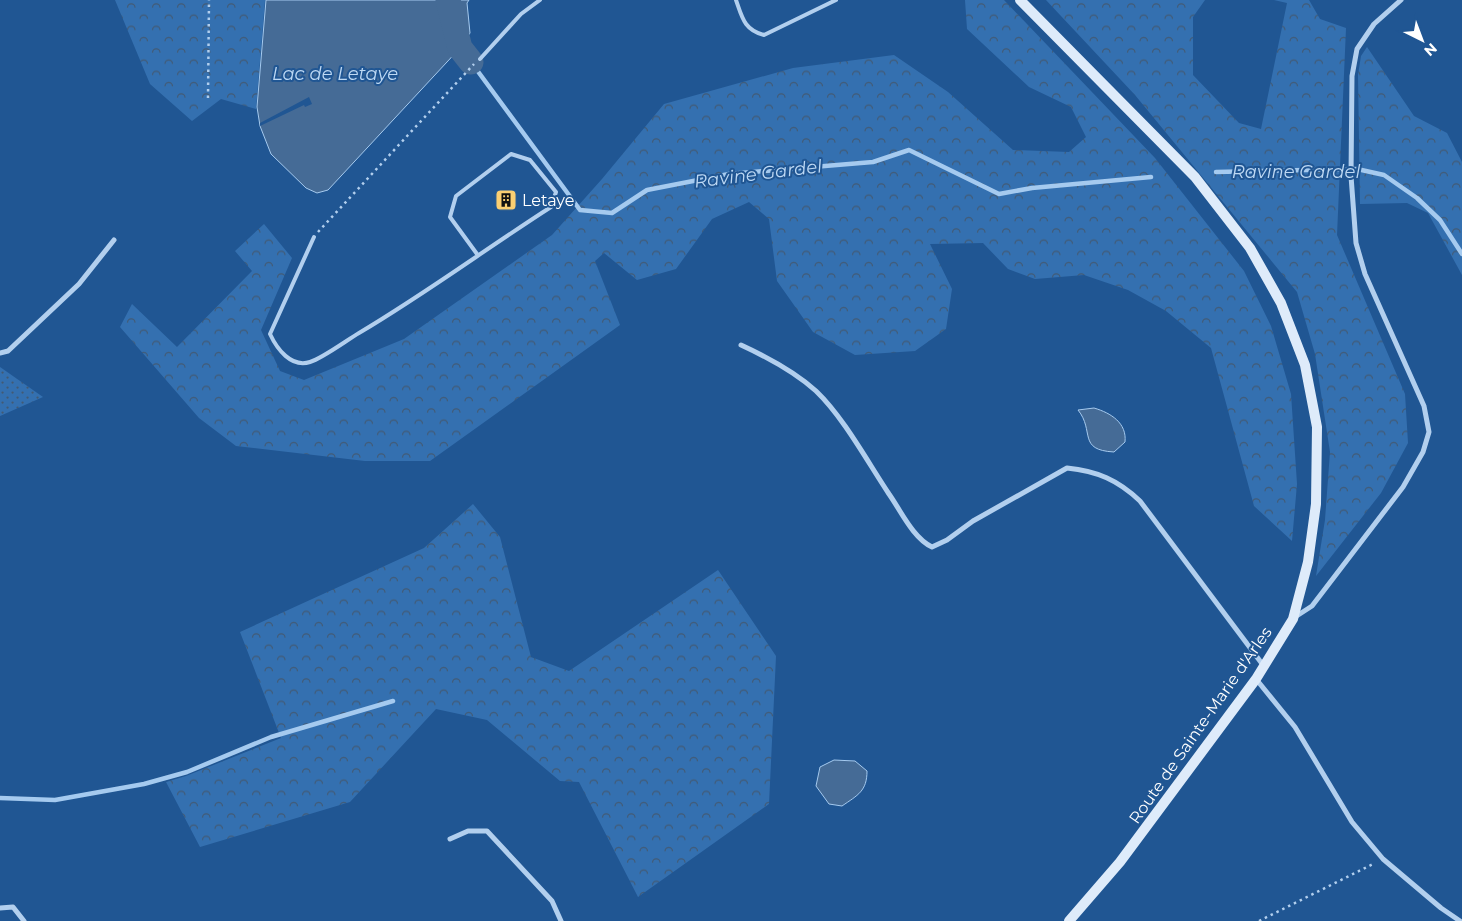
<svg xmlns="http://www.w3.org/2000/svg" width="1462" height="921" font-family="Montserrat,sans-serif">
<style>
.green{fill:url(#green-dots)}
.forest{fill:url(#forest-crowns)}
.water{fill:#456b96;stroke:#a5caef}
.pier{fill:#205693}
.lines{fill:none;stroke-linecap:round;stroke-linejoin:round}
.stream{stroke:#a5caef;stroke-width:4.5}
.river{stroke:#456b96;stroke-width:25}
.path{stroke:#b2cfee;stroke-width:2.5;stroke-dasharray:2.5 4;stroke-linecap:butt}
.lane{stroke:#b2cfee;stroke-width:4}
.street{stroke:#b2cfee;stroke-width:5}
.secondary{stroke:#deebfa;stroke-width:10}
.labels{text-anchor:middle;stroke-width:4;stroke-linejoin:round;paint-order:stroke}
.poi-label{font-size:16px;fill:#fff;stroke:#205693;text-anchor:start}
.street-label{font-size:16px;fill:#fff;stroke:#205693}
.water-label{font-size:18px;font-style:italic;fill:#bed9f4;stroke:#205693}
</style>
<defs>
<pattern id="green-dots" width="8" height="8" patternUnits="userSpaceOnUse" patternTransform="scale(1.25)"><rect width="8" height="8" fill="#3470b0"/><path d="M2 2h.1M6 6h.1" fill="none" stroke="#425a74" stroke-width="1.8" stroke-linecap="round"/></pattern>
<pattern id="forest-crowns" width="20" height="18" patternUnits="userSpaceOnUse" patternTransform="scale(1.25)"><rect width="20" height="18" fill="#3470b0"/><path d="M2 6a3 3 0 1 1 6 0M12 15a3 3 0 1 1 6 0" fill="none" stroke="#425a74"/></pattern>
</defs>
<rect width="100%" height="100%" fill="#205693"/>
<path class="green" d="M0,367l43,30 -43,19z"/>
<g class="forest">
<path d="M115,0h150l-9,109 -35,-10 -29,22 -42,-37z"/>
<path d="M965,0h39l151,158 89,113 27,55 20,68 6,90 -5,57 -38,-35 -43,-158 -45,-37 -38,-21 -44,-15 -49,4 -27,-10 -25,-26 -53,1 22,45 -6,40 -31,22 -60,4 -42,-23 -36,-51 -8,-62 -20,-17 -37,17 -36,50 -39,11 -33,-27 -9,8 25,64 -190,136h-65l-129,-15 -37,-28 -79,-91 12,-23 45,43 75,-76 -17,-20 29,-27 28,34 -31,72 19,41 24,9 100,-41 148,-104 50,-56 62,-75 129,-36 101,-13 54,37 65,58 56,2 17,-15 -15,-30 -42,-20 -62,-58z"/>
<path d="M1046,0h159l-12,17v58l46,48 22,6 26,-126 -13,-3h35l11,19 26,9 -9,207 68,159 3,49 -27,50 -65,83 9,-56 5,-68 -15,-98 -18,-62 -162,-197z"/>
<path d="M1367,47l47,69 33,17 15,29v113l-34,-62 -21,-10 -47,1 -2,-129 3,-19z"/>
<path d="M473,504l27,33 31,120 38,14 149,-101 58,86 -7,148 -131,93 -59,-115 -19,-1 -73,-61 -51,-11 -86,93 -150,45 -34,-65 20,-6 95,-38 -41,-106 184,-84z"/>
</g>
<g class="water">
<path d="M266,0h203l-2,3 3,30 -10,15 -132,142 -11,3 -11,-5 -35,-34 -11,-28 -3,-19z"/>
<path d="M1094,408c17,5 33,15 31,34l-11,10c-37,-2 -19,-21 -36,-42z"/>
<path d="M834,760l21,1 12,10c0,20 -9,24 -25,35l-13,-2 -13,-18 4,-19z"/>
</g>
<path class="pier" d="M309,97l3,7 -7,3 -1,-2 -44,21v-3z"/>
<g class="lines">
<g class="stream">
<path d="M471,62l109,148 32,3 35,-23 82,-16 144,-12 36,-12 90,44 33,-6 119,-11"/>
<path d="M1216,172l141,-3 27,6 33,23 23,22 22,34"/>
<path d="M0,798l55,2 89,-16 43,-12 84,-35 122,-36"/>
</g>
<path class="river" d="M448,0l12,48 11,14"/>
<g class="path">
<path d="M208,98l1,-98"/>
<path d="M318,232l156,-168"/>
<path d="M1259,921l116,-58"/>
</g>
<g class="lane">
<path d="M736,0c6,17 8,30 28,35l72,-35"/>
<path d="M480,59l41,-45 19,-14"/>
<path d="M314,237l-44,97c7,15 21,34 40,28 13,-4 37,-22 49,-29 66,-39 128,-85 192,-126l5,-15 -26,-32 -19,-6 -55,42 -6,21 27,37"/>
</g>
<g class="street">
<path d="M741,345c26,12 53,26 75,46 28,27 51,70 73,103 12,17 24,44 43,53l15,-7 26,-19 94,-53c30,3 51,12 73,33l123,164"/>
<path d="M0,353l8,-2 71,-67 35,-44"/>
<path d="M1295,617l17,-11 91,-119 20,-35 6,-20 -5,-26 -59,-132 -9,-31 -5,-67 1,-100 5,-27 17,-25 27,-24"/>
<path d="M1256,679l39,48 57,95 31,37 58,49 19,13"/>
<path d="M450,839l18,-8h19l65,70 9,20"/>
<path d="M0,908l13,-1 11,14"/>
</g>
<path class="secondary" d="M1020,0l175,177 55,71 31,55 24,62 12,62 -1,77 -8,58 -15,57 -37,60 -136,183 -51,59"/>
</g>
<defs>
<g id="building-square" transform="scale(1.125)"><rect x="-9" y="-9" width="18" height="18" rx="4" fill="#fbcf72" stroke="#205693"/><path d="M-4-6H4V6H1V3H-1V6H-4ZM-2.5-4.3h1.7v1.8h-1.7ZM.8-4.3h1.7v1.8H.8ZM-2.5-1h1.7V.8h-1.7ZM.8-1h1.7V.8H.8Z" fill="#111"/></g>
</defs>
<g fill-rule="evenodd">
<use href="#building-square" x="506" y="200"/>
</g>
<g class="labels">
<g class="poi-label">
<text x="522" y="206">Letaye</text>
</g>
<g class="street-label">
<text transform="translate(1200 725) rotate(-55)" y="6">Route de Sainte-Marie d'Arles</text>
</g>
<g class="water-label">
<text x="335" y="80">Lac de Letaye</text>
<text x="1296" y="178">Ravine Gardel</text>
<text transform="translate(758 174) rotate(-7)" y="6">Ravine Gardel</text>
</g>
</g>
<g transform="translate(1422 40) rotate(138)" stroke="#205693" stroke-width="4" paint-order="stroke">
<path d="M0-4L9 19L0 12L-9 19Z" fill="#ffffff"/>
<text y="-8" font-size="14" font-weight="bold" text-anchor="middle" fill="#ffffff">N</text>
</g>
</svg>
